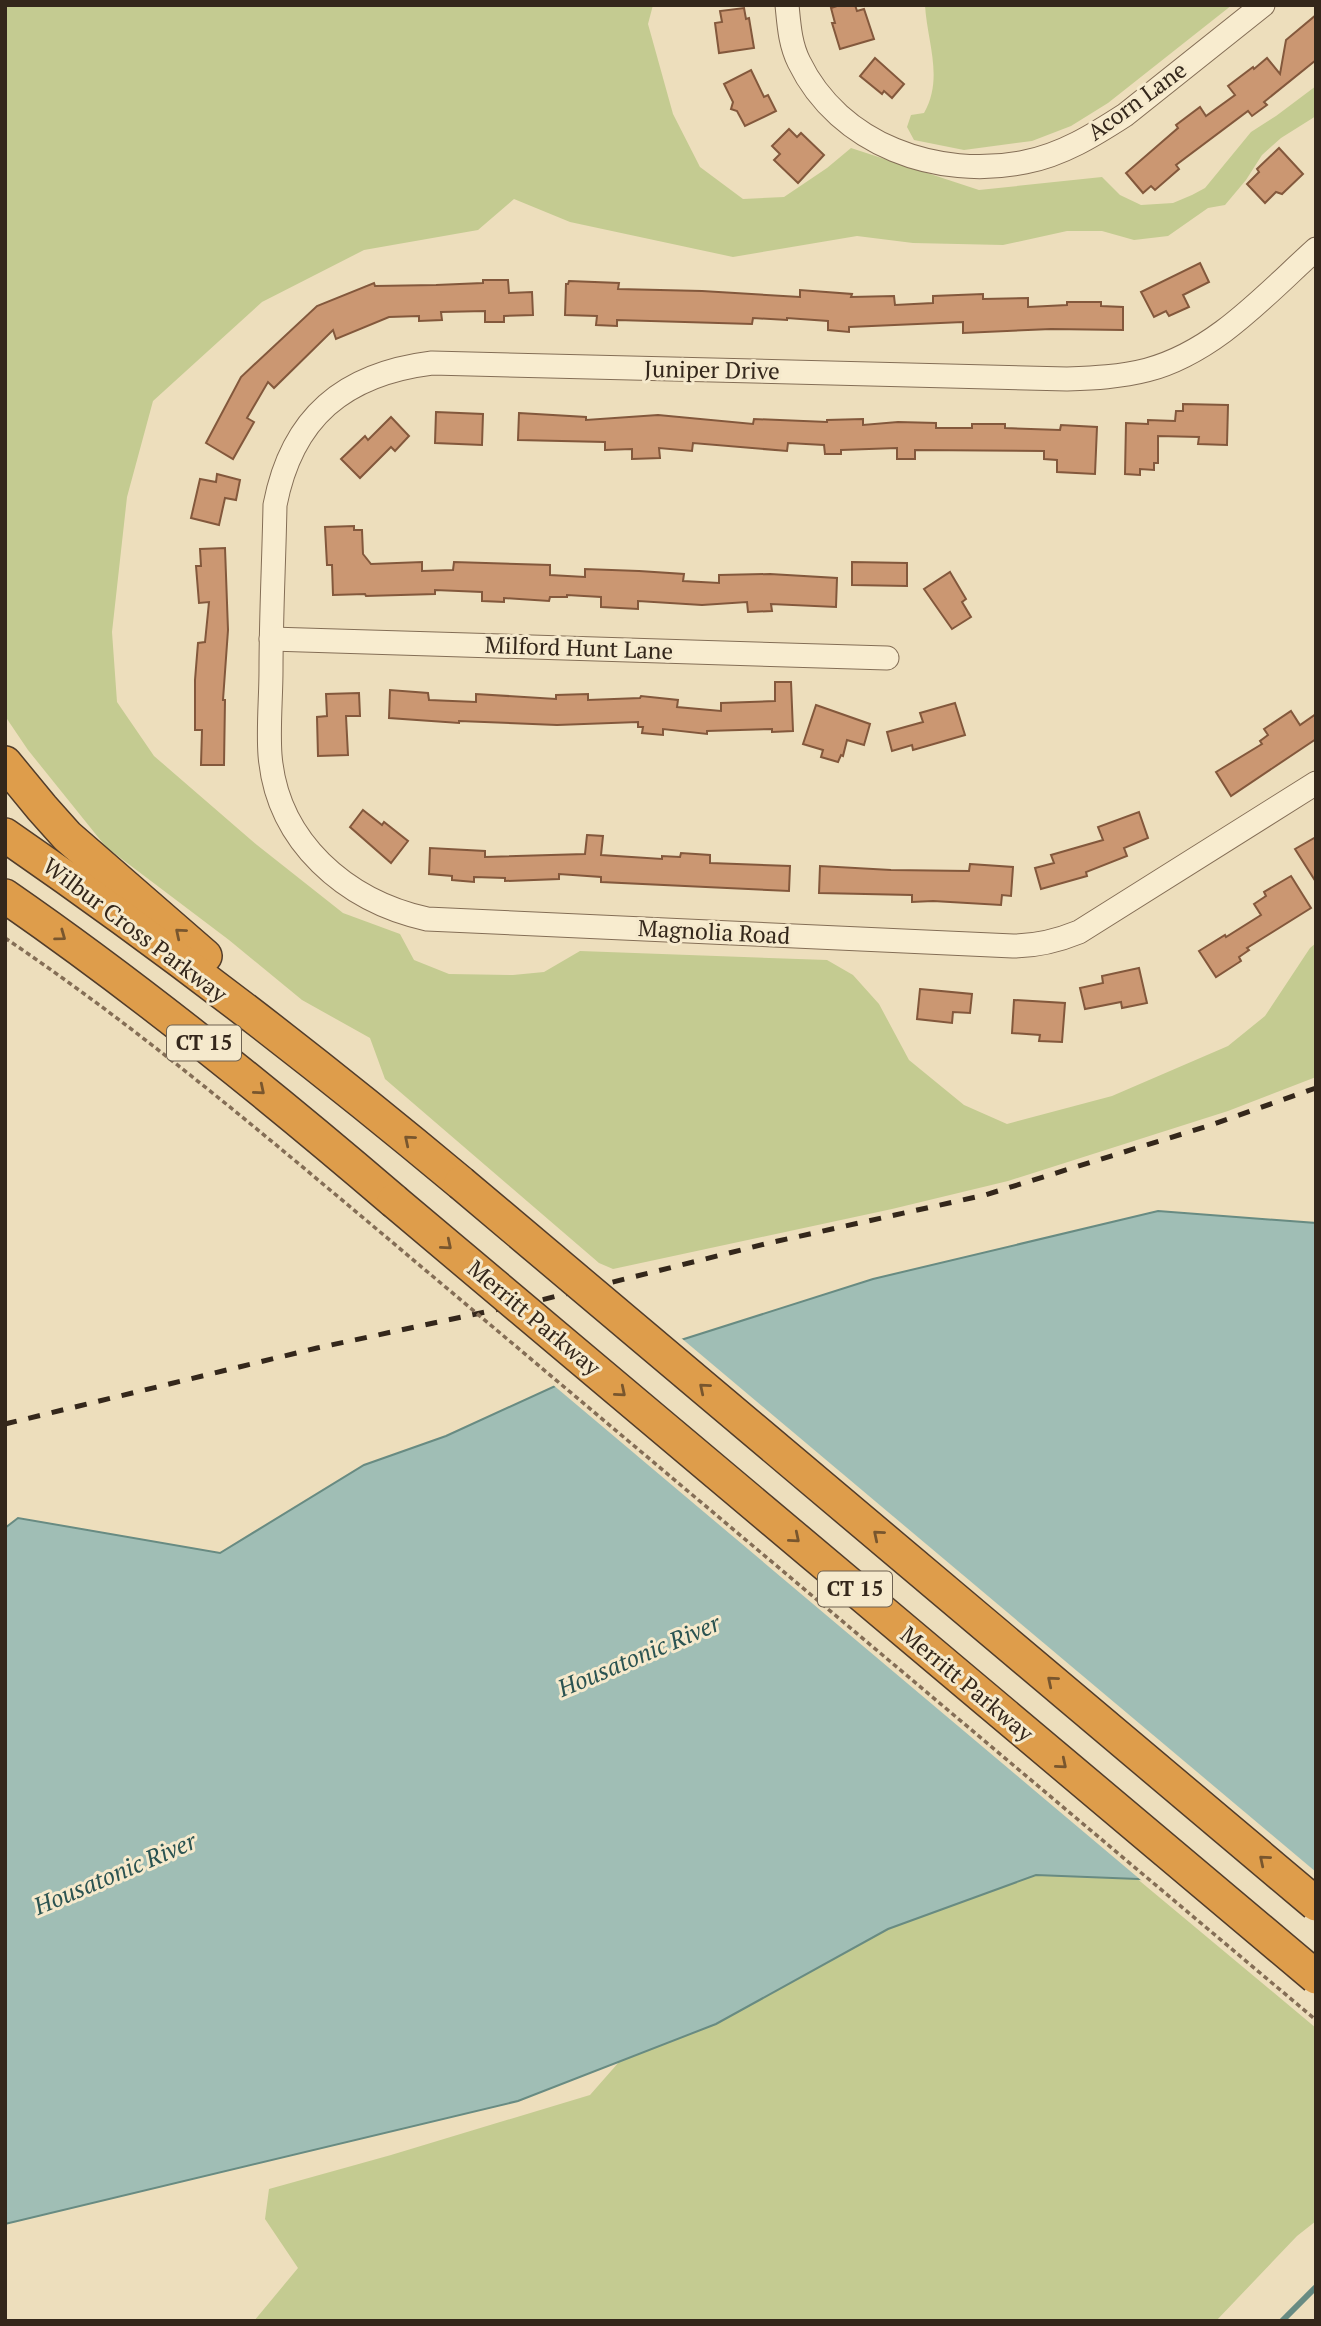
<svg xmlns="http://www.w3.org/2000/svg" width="1321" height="2326" font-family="'PT Serif',serif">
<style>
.green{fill:#c4cb91}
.water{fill:#a0beb5;stroke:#688b82;stroke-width:2}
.pier{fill:#eddebc}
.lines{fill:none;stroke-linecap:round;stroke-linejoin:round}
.stream{stroke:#688b82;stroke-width:6}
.building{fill:#cb9772;stroke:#83583c;stroke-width:2}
.minor-casing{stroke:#846e56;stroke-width:25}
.highway-casing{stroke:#523d2b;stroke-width:36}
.path{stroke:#846e56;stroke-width:3.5;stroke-dasharray:5 3.5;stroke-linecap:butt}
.minor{stroke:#f8eccf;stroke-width:23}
.highway{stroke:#de9d4b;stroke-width:33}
.rail{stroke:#34271b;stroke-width:5;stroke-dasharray:12 12;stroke-linecap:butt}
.highway-bridge-casing{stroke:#523d2b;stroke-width:36;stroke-linecap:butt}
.path-bridge{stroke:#846e56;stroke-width:3.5;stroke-dasharray:5 3.5;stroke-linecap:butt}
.highway-bridge{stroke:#de9d4b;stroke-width:33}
.oneway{stroke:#78562e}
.labels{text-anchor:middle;stroke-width:6;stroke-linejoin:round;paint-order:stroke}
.shield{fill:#f5e9cc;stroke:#6e6150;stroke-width:2}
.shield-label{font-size:21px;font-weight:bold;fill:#34271b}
.street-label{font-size:23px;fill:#34271b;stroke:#f5e9cc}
.water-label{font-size:24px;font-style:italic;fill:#2a5351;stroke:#f5e9cc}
</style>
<rect width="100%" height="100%" fill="#eddebc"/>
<g class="green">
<path d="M5,5h648l-5,19 25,90 27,53 43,32 41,-2 43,-29 24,-20 128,42 123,-13 18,18 21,10 32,-2 19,-8 13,-7 46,-56 25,-16 40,-30v30l-35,22 -19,17 -16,25 -21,25 -17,3 -40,28 -34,4 -32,-9h-35l-64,14 -90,-2 -56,-7 -124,21 -163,-35 -56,-23 -36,31 -114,20 -102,52 -109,99 -26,96 -15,135 5,70 37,54 103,89 86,68 57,21 14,26 35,14 64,1 31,-3 36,-21 247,9 26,15 26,29 30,56 55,45 43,19 105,-28 116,-50 37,-30 45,-68 6,-5v134l-88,34 -220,70 -116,28 -279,60 -14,-6 -214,-184 -15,-41 -68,-38 -73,-60 -123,-93 -78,-97 -23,-34z"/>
<path d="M925,5h307l-124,98 -37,23 -39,15 -68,9 -50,-10 -7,-13 4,-12 13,-2c20,-35 3,-71 1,-108z"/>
<path d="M1036,1875l99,2 181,151v193l-19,15 -81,85h-962l44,-53 -33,-49 4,-30 122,-34 199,-60 29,-33 97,-38 172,-95z"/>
</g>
<path class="water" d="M1158,1211l158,12v663l-280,-11 -148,54 -172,95 -198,77 -513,123v-696l13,-10 202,35 144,-88 82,-29 153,-70 274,-87z"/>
<path class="pier" d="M680,1337l636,535v17l-174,-8 -590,-497 46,-21z"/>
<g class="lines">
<path class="stream" d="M1282,2321l34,-34"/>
</g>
<g class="building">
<path d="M840,5h15l2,6 7,-2 10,30 -34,10 -8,-26h3l-4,-15z"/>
<path d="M744,8l2,11 3,-1 5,30 -35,5 -4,-30 7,-1 -2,-11z"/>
<path d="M1316,15v45l-52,42 3,3 -15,11 -4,-5 -72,54 3,4 -24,21 -4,-4 -8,7 -17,-20 52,-45 -2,-3 24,-18 6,9 29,-21 -7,-9 25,-19 1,2 13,-11 13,16 6,-34z"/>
<path d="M875,58l29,26 -12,14 -8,-7 -2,3 -22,-18z"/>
<path d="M751,70l13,27 4,-2 8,16 -31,15 -8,-15 -6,-2 2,-7 -9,-18z"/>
<path d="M789,129l8,8 4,-4 23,22 -26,28 -24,-23 6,-6 -8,-8z"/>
<path d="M1279,148l24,26 -21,20 -6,-2 -11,11 -18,-19 12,-12 -2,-3z"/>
<path d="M1200,263l9,19 -26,13 6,12 -20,9 -3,-5 -12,6 -13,-25z"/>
<path d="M483,280h25l1,13 23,-1 1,23 -29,1v6h-19v-11l-44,1 1,8 -23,1v-5l-30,1 -53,22 -3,-9 -59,58 -6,-6 -21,36 7,4 -21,37 -27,-16 35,-66 76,-71 57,-23 1,3 61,-1 47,-2z"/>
<path d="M569,281l50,2 -1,6 84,2 98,6v-7l52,4 -1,3 43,-1 1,9 38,-2v-7l50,-2v5l45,-1v9l39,-2v-3h34v4l22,1v23l-72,-1 -88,4v-11l-114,5v5l-21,-2v-9l-41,-3v2l-34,-2 -1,6 -135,-4v6l-21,-1 1,-9 -32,-1 1,-31h2z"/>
<path d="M1183,404l45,1 -1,40 -29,-1 1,-7 -41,-1v27h-4v7l-14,-1v6l-15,-1 1,-51 22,1v-4l27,1 1,-10h7z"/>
<path d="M436,412l47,2 -1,31 -47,-2z"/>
<path d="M519,413l67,4v3l72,-5 95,9 1,-5 73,3v-2l36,-1v6l35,-3 38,1v5h36v-4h33v4l55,2 1,-5 36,2 -2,47 -38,-2v-12l-13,-1v-8l-129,-1v9h-18v-11l-56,2v4h-16l-1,-9 -36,-2 -1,8 -94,-8 -1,8 -33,-3 1,10 -28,1v-10l-27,1v-8l-87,-2z"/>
<path d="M391,417l18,19 -14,15 -4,-4 -31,31 -19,-19 24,-23 3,4z"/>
<path d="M217,474l23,6 -4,20 -11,-2 -6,27 -28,-7 9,-39 16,3z"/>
<path d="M354,526v4h8l1,24 8,10 51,-2v9l31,-1 1,-8 96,3v10l35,2v-8l54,2 45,3 -1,7 36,2v-8l51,-1 67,4 -1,29 -65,-3 1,7 -24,1 -1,-10 -45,3 -64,-4v8l-37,-2v-10l-34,-2v2h-17l-1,4 -45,-3v4l-22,-1v-9l-47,-2v4l-69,2 -1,-2 -32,1 -1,-30h-5l-2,-38z"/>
<path d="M225,548l3,82 -5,70h2l-1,65h-23l1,-35h-7v-50l3,-37 7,-1 4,-40 -10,1 -3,-37h5l-1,-17z"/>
<path d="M852,562l55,1v23l-55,-1z"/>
<path d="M950,572l16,27 -4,3 9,15 -19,12 -28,-40z"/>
<path d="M775,682h16l2,49 -21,1v-3l-65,2v3l-44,-5v6l-21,-2 1,-6h-5v-5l-81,3 -98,-4v2l-70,-5 1,-28 38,3 1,7 47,2v-8l80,5v-4l32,-1v6l52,-2 1,-2 37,4 -1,7 44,4v-8l54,-2z"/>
<path d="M359,693l1,23h-14l2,39 -30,1 -1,-39 10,-1 -1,-22z"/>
<path d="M955,703l10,32 -52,15 -1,-5 -20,6 -5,-19 36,-10 -3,-9z"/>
<path d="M816,705l54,19 -6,21 -17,-5 -4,16 -2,-1 -3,7 -17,-5 2,-7 -20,-6z"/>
<path d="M1291,711l9,14 16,-11v25l-85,57 -15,-24 46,-28 -2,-3 8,-6 -4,-6z"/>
<path d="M363,810l19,15 2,-3 24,19 -17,22 -41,-36z"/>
<path d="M1139,812l9,26 -24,10 3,8 -41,16 1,4 -46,13 -6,-21 19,-5 -3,-8 52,-15 -5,-13z"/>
<path d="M587,835l16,1 -2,19 61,4v-3l18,1 1,-4 29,2v8l80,3 -1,25 -188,-9v-5l-42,-3v5l-54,2v-3l-31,-1v5l-22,-2v-4l-23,-2 1,-26 55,3v6l100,-3z"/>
<path d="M1316,837v45l-21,-33z"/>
<path d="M970,864l43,3 -2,29 -9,-1 -1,10 -68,-4 -21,1v-7l-93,-2 1,-27 71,4 78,1z"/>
<path d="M1291,876l20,32 -64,40 2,2 -10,7 2,4 -25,16 -17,-26 26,-16 1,2 35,-22 -7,-11 12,-8 -2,-4z"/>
<path d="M1139,968l8,35 -25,5 -1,-6 -36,7 -5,-21 23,-5 -1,-7z"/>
<path d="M920,989l52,5 -2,19 -17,-1 -1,11 -35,-4z"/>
<path d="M1014,1000l51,3 -3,39 -23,-1 1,-6 -28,-2z"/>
</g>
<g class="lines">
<g class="minor-casing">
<g id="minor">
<path d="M787,5c2,20 3,39 12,57 40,83 139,118 226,100 37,-7 69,-27 100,-47l138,-110"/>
<path d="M1316,249c-51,46 -101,103 -169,121 -27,7 -53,8 -80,9l-635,-16c-88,11 -140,54 -157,142 -1,55 -4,110 -4,165 0,28 -3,57 -1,85 7,87 76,146 157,164l586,27c24,0 44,-5 66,-14l237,-149"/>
<path d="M271,639l616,19"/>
</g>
</g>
<g class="highway-casing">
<g id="highway">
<path d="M5,763l37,45 25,28 138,120"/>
<path d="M5,835c158,109 310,226 456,348"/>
<path d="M5,896c136,94 264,198 389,305"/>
</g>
</g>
<path class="path" d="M5,938c129,87 249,188 368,288"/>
<use href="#minor" class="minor"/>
<use href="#highway" class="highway"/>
<path class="rail" d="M5,1424l312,-76 224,-48 228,-57 216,-48 223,-69 108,-38"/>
<g class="highway-bridge-casing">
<g id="highway-bridge">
<path d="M461,1183l855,721"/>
<path d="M394,1201l922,776"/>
</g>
</g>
<path class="path-bridge" d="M373,1226l943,794"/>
<use href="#highway-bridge" class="highway-bridge"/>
</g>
<defs><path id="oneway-chevron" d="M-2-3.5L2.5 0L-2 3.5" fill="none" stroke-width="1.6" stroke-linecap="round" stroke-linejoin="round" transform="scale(1.75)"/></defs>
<g class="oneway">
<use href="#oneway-chevron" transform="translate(180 933) rotate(-140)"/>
<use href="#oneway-chevron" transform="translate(61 936) rotate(36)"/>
<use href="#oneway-chevron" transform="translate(260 1090) rotate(40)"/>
<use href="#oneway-chevron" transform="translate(409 1140) rotate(-140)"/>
<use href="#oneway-chevron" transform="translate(447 1245) rotate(40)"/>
<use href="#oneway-chevron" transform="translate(704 1388) rotate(-140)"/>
<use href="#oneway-chevron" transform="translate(621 1392) rotate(40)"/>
<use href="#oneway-chevron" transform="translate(878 1535) rotate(-140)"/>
<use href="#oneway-chevron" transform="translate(795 1538) rotate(40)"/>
<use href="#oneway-chevron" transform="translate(1052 1681) rotate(-140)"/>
<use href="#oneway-chevron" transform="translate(1062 1764) rotate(40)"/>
<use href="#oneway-chevron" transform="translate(1264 1860) rotate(-140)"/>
</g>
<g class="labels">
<g class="shield">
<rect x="167" y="1025.5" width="74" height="35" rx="5"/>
<rect x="818" y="1571.5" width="74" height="35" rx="5"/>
</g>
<g class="shield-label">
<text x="204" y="1050">CT 15</text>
<text x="855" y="1596">CT 15</text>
</g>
<g class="street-label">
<text transform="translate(1137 101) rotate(-36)" y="8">Acorn Lane</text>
<text transform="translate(712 370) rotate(1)" y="8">Juniper Drive</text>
<text transform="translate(579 648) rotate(2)" y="8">Milford Hunt Lane</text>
<text transform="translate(135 930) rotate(37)" y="8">Wilbur Cross Parkway</text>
<text transform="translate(714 932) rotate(3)" y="8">Magnolia Road</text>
<text transform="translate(534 1318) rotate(40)" y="8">Merritt Parkway</text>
<text transform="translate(967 1684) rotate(40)" y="8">Merritt Parkway</text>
</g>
<g class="water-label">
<text transform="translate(639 1656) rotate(-23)" y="8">Housatonic River</text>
<text transform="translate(115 1874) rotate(-23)" y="8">Housatonic River</text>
</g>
</g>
<rect width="1321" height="2326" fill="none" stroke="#34271b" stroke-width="14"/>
</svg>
